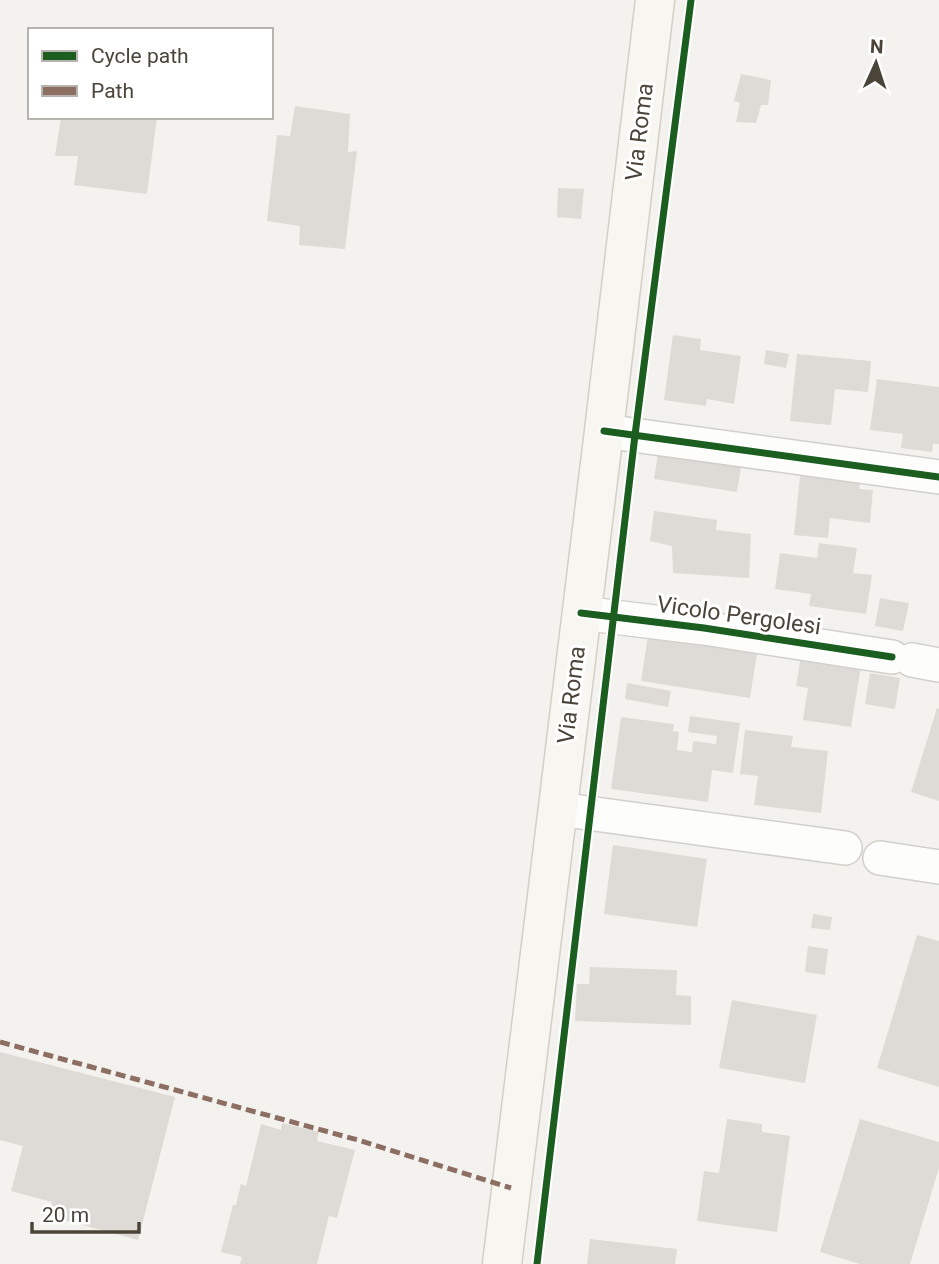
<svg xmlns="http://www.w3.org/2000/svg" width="939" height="1264" font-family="Roboto,sans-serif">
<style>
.building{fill:#dedbd6}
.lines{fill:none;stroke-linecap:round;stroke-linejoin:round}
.street-casing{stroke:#d2d0cb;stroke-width:36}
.secondary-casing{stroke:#d3cfc5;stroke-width:41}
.street{stroke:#fdfdfc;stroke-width:33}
.secondary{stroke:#f7f6f1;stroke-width:38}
.quiet{stroke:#8d6e63;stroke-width:5;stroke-dasharray:10 5;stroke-linecap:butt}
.cycleway-casing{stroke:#fff;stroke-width:11}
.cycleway{stroke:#1b5e20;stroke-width:7}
.labels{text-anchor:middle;stroke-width:6;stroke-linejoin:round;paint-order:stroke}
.street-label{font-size:23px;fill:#4b4439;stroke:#fff}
</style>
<rect width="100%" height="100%" fill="#f4f2ee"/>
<g class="building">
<path d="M741,74l30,6 -3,25h-7l-5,18 -20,-1 4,-19 -6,-2z"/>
<path d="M295,106l55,8 -2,38 9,-1 -12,98 -46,-4 1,-19 -33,-5 10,-86 13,1z"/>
<path d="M61,117h96l-10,77 -73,-9 4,-29h-23z"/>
<path d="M558,188l26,1 -3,30 -24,-2z"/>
<path d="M673,335l28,4 -1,11 41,6 -7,48 -27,-5 -1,7 -42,-6z"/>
<path d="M766,350l23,4 -3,14 -22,-4z"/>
<path d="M797,354l74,7 -3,31 -33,-3 -4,36 -41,-4z"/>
<path d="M877,379l62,8v57h-6l-1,8 -31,-4 2,-14 -33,-4z"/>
<path d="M659,447l83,14 -5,31 -83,-13z"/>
<path d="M800,476l60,6 -1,7 14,1 -3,33 -40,-5 -2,20 -34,-3z"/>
<path d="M654,511l63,9 -1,10 35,4 -2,44 -76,-5 -1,-27 -22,-5z"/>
<path d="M819,543l38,5 -4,25 19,2 -6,39 -57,-8 2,-12 -36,-5 5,-36 37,5z"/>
<path d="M880,598l29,5 -6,28 -28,-5z"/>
<path d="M648,636l109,17 -7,45 -109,-17z"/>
<path d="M801,656l60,10 -10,61 -48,-7 5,-32 -12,-2z"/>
<path d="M870,673l30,5 -5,31 -30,-5z"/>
<path d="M627,683l44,8 -3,16 -43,-8z"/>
<path d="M937,708l2,1v92l-28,-9z"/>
<path d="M690,716l50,7 -7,50 -21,-3 -4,32 -97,-13 10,-72 53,7 -1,7 6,1 -2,18 15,2 1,-11 23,3 1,-8 -29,-4z"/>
<path d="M745,730l48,6 -2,11 37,4 -7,62 -67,-8 4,-29 -18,-2z"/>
<path d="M613,845l94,14 -10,68 -93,-13z"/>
<path d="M813,914l19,3 -2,13 -19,-2z"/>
<path d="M917,935l22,6v146l-62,-19z"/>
<path d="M808,946l20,3 -3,26 -20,-3z"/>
<path d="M590,967l87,3 -1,25 15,1v29l-116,-4 2,-37h12z"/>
<path d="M732,1000l85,15 -12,68 -86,-15z"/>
<path d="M0,1052l175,45 -37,143 -89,-24 3,-14 -41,-11 12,-45 -23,-6z"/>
<path d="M727,1119l35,5v8l28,4 -13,96 -80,-11 7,-50 15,2z"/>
<path d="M860,1119l79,23v26l-29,96h-50l-40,-12z"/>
<path d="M282,1123l37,9 -2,9 38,9 -18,68 -8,-2 -12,48h-77l2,-7 -21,-5 12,-47h3l5,-21 5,2 15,-62 20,6z"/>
<path d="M590,1239l87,10 -2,15h-88z"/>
</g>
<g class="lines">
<g class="street-casing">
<g id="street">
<path d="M604,431l335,46"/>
<path d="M581,613l123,15 188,29"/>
<path d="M912,660l27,5"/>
<path d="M558,809l287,39"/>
<path d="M880,858l59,9"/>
</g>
</g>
<g class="secondary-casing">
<path id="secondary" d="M502,1264l102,-833 51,-431"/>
</g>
<use href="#street" class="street"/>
<use href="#secondary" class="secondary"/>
<path class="quiet" d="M0,1042l358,98 153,48"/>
<g class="cycleway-casing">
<g id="cycleway">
<path d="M604,431l335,46"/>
<path d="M581,613l123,15 188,29"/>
<path d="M537,1264l98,-829 56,-435"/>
</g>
</g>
<use href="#cycleway" class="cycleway"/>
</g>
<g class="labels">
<g class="street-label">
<text transform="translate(639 132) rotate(-83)" y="8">Via Roma</text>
<text transform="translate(739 615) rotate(8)" y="8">Vicolo Pergolesi</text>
<text transform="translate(571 695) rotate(-83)" y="8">Via Roma</text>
</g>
</g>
<rect x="28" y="28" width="245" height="91" fill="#ffffff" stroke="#b7b4b0" stroke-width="2"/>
<rect x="42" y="51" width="35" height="10" fill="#1b5e20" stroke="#b7b4b0" stroke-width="2"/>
<text x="91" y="63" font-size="21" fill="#4b4439">Cycle path</text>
<rect x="42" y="86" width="35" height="10" fill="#8d6e63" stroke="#b7b4b0" stroke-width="2"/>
<text x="91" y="98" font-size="21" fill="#4b4439">Path</text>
<g transform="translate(876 63) rotate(3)" stroke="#ffffff" stroke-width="5" paint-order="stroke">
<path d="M0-5L12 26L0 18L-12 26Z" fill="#4b4439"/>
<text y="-10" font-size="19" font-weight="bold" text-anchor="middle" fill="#4b4439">N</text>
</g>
<path d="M32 1222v10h107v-10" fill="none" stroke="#4b4439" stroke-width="3.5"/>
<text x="42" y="1222" font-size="21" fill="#4b4439" stroke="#ffffff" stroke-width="5" paint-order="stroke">20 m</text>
</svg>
